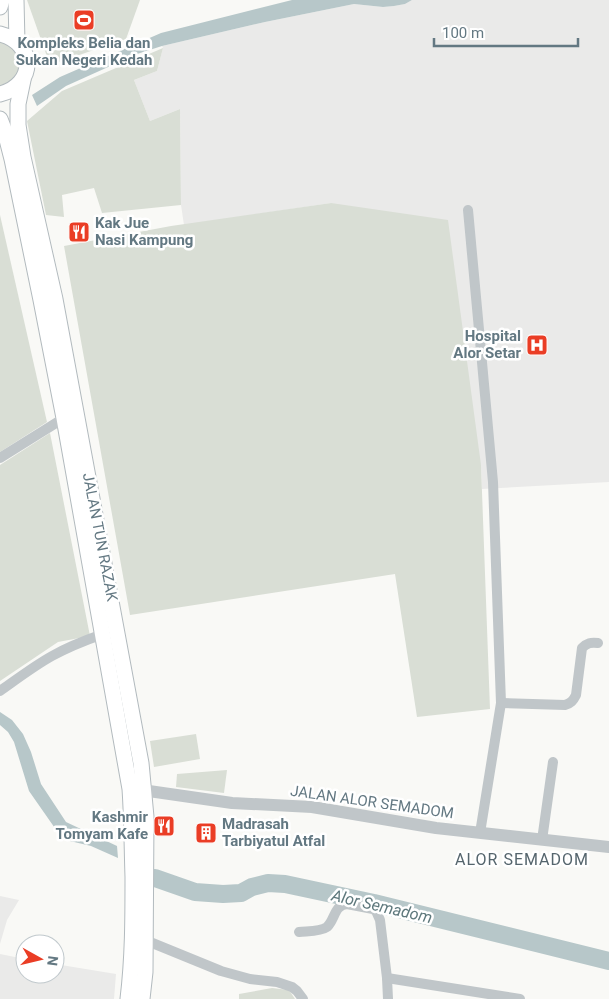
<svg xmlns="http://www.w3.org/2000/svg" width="609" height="999" font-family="Roboto,sans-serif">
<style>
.built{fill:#eaeae9}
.green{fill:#d9ded5}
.water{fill:#b7c7c9}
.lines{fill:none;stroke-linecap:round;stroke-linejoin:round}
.river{stroke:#b7c7c9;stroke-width:18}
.secondary-casing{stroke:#b2babe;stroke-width:17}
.minor{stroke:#c0c6c9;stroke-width:10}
.tertiary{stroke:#c0c6c9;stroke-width:12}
.secondary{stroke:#fff;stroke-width:15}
.labels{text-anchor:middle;stroke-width:5;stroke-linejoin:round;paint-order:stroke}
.poi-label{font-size:15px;font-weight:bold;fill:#637882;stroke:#fff;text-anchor:start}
.street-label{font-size:15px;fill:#637882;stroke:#fff}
.neighbourhood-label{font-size:16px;letter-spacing:1px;fill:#55656d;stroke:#fff}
.water-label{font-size:16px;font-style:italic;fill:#5e787c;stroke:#fff}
</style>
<rect width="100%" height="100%" fill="#f9f9f6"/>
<g class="built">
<path d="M412,0h197v482l-127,7 -1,-24 -150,-262 -147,22 -3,-20 -1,-96 -30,12 -16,-41 23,-9 6,-23 -1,-2 103,-24 89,-18 29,3 11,-1 11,-2z"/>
<path d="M0,896l19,4 -12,20 -7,24z"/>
<path d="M0,954l25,5v15h30v-10l61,10 -2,25h-114z"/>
</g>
<g class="green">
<path d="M27,0h113l-14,39 -76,26z"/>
<path d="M0,39l4,1 17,17 -1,18 -20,15z"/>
<path d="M163,48l-6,23 -23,9 16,41 30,-12 1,96 -79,8 -8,-25 -32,7 2,22 -18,-2 -19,-94 35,-30z"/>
<path d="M331,203l117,17 33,245 9,244 -73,8 -22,-143 -265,41 -66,-369 107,-20z"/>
<path d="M0,215l47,207 -47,30z"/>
<path d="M50,433l40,203 -32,6 -58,39v-216z"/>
<path d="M196,734l4,25 -46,8 -4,-26z"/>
<path d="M227,770l-3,23 -48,-6 1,-13z"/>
<path d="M272,988l17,2 6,9h-56v-5z"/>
</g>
<g class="water">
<path d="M292,0h120l-7,4 -11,2 -11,1 -29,-3 -89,18 -103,24 -25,8 -71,32 -29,20 -5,-11 28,-18 101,-44z"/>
<path d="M0,712l12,8 11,14 8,18 10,32 25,38 51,24 1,12 -27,-12 -21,-5 -11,-7 -30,-43 -15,-49 -6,-10 -8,-7z"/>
</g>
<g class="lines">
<path class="river" d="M155,878l40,14 28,2 18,-1 11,-6 16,-4 17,1 89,19 235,58"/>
<g class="secondary-casing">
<g id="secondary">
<path d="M16,0l1,42"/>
<path d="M0,7l2,-7"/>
<path d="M0,34c36,9 36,51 0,60"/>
<path d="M23,80l-5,24v21l5,32 32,142 86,464 5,54 -1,155 -3,27"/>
<path d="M0,119l5,13 7,27 29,141 23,118 66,371c2,29 2,58 3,88 0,42 0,80 -5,122"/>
</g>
</g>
<g class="minor">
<path d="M468,210l25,272 8,221 -21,130"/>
<path d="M0,458l64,-40"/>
<path d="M0,691c17,-12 34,-25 52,-35 16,-9 34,-16 51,-22"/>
<path d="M501,703l64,2c6,-2 8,-4 11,-10l6,-47c5,-5 9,-6 16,-5"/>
<path d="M542,840l11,-78"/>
<path d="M299,932c8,-1 21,0 28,-5 8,-7 7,-22 20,-23l26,5 3,2 4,9 7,58 1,21"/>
<path d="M145,940l76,31 29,8 27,3 15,5 5,4 6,8"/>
<path d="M387,978l133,21"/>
</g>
<path class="tertiary" d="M135,789l97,14 80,4 124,21 173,19"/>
<use href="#secondary" class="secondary"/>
</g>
<defs>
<g id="stadium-square" transform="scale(1.125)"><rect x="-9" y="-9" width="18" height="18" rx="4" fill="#ea3d25" stroke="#fff"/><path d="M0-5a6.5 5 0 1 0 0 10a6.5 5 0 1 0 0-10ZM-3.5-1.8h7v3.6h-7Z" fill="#fff"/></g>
<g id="restaurant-square" transform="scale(1.125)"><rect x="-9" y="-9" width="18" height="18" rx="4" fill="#ea3d25" stroke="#fff"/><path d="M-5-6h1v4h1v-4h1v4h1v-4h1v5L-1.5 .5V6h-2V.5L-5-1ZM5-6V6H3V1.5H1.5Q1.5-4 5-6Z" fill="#fff"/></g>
<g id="hospital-square" transform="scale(1.125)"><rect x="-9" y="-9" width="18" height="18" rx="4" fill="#ea3d25" stroke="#fff"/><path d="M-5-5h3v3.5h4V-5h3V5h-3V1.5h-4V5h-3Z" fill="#fff"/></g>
<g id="building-square" transform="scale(1.125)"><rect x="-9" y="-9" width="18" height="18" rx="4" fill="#ea3d25" stroke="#fff"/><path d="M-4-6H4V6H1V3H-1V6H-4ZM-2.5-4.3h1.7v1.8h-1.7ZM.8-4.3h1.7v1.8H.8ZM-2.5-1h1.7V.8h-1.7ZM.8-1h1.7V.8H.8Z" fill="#fff"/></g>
</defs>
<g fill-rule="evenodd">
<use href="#stadium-square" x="84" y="20"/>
<use href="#restaurant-square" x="79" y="232"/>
<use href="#hospital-square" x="537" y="345"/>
<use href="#restaurant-square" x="164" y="826"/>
<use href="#building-square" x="206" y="833"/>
</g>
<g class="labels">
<g class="poi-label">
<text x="84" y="48" text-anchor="middle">Kompleks Belia dan<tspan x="84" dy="17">Sukan Negeri Kedah</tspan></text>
<text x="95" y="228">Kak Jue<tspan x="95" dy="17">Nasi Kampung</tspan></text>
<text x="521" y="341" text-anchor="end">Hospital<tspan x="521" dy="17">Alor Setar</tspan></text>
<text x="148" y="822" text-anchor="end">Kashmir<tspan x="148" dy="17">Tomyam Kafe</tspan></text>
<text x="222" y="829">Madrasah<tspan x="222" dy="17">Tarbiyatul Atfal</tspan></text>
</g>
<g class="street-label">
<text transform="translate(100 537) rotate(79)" y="5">JALAN TUN RAZAK</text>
<text transform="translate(372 802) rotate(8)" y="5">JALAN ALOR SEMADOM</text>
</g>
<g class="neighbourhood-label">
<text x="522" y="865">ALOR SEMADOM</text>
</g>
<g class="water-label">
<text transform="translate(382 906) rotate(13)" y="6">Alor Semadom</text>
</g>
</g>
<g transform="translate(40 959) rotate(98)"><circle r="24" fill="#ffffff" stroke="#c1c9cd"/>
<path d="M0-4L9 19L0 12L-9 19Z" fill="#ea3d25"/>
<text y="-8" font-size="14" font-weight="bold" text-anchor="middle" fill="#637882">N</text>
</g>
<path d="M434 38v8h144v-8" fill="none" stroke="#637882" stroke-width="2.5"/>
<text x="442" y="38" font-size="15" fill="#637882" stroke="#ffffff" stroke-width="4" paint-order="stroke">100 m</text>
</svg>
